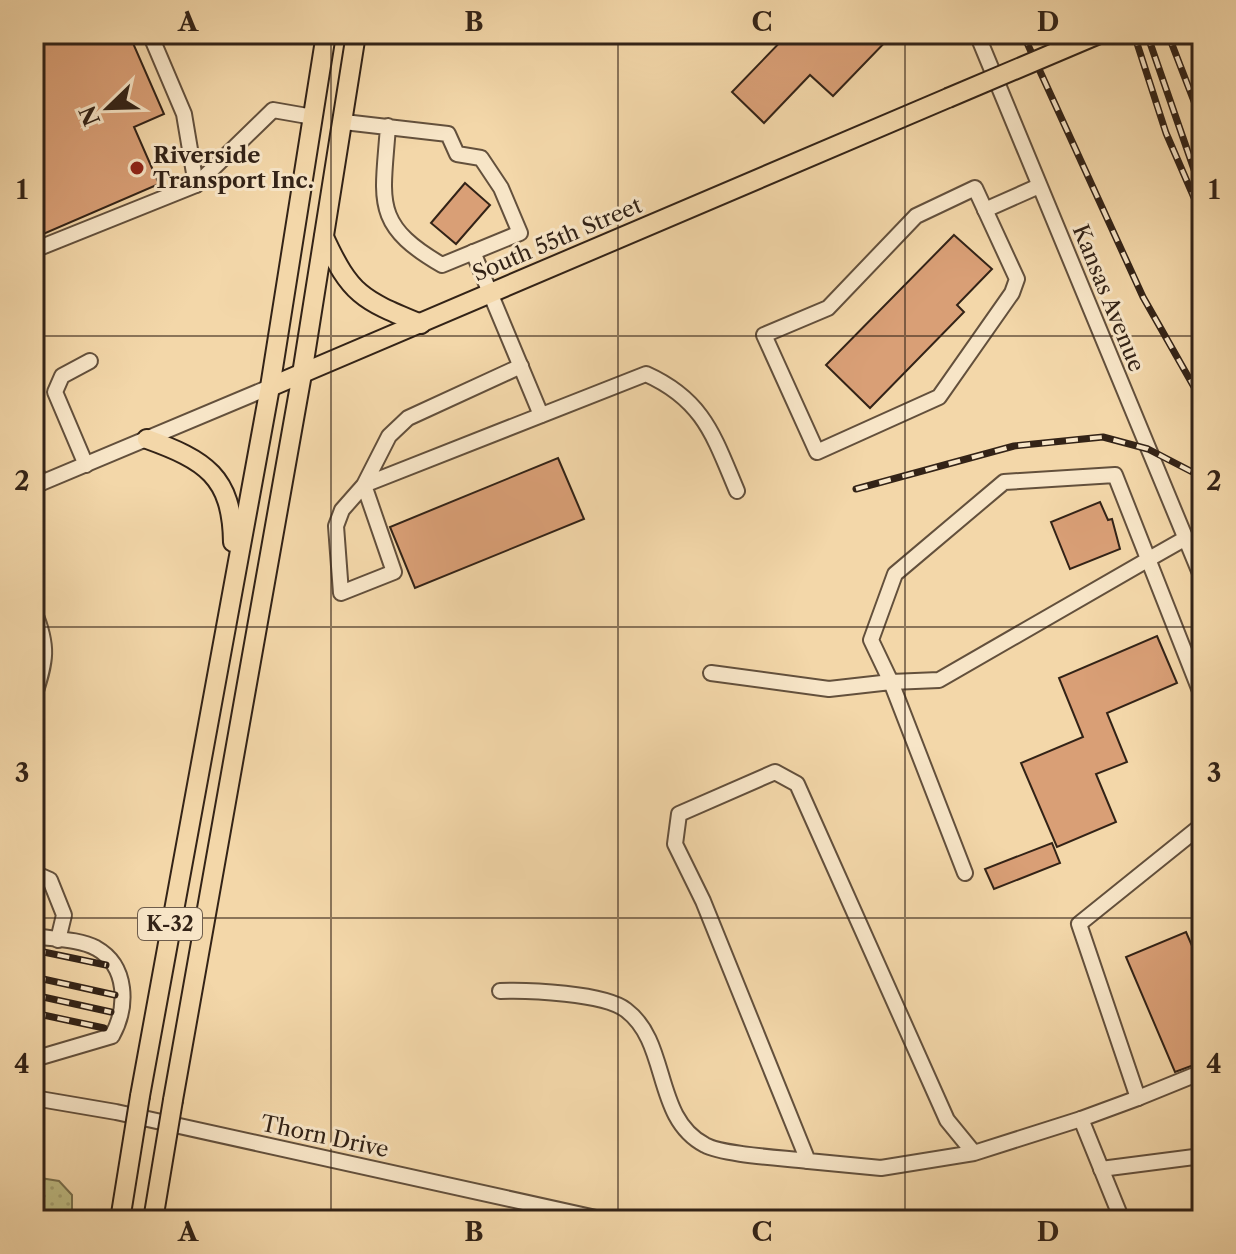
<svg xmlns="http://www.w3.org/2000/svg" width="1236" height="1254" font-family="'Libre Caslon Text',serif">
<style>
.grass{fill:url(#grass-dots);stroke:#79704e;stroke-width:2}
.building{fill:#d99f76;stroke:#332317;stroke-width:2}
.lines{fill:none;stroke-linecap:round;stroke-linejoin:round}
.minor-casing{stroke:#63503c;stroke-width:18}
.major-casing{stroke:#332317;stroke-width:22}
.minor{stroke:#f7e5c7;stroke-width:14}
.major{stroke:#f3d7a9;stroke-width:18}
.rail-casing{stroke:#332317;stroke-width:7}
.rail{stroke:#f7e5c7;stroke-width:4;stroke-dasharray:12;stroke-linecap:butt}
.major-bridge-casing{stroke:#332317;stroke-width:22;stroke-linecap:butt}
.major-bridge{stroke:#f3d7a9;stroke-width:18}
.grid{fill:none;stroke:#332317;stroke-width:2;stroke-opacity:0.55}
.poi-dot{fill:#8f2418;stroke:#f7e5c7;stroke-width:3}
.labels{text-anchor:middle;stroke-width:6;stroke-linejoin:round;paint-order:stroke}
.shield{fill:#f7e5c7;stroke:#6e5d4c;stroke-width:2}
.shield-label{font-size:20px;font-weight:bold;fill:#332317}
.poi-label{font-size:22px;font-weight:bold;fill:#332317;stroke:#f7e5c7;text-anchor:start}
.street-label{font-size:22px;fill:#332317;stroke:#f7e5c7}
.neatline{fill:none;stroke:#332317;stroke-width:3}
.grid-label{font-size:26px;text-anchor:middle;font-weight:bold;fill:#332317}
</style>
<defs>
<pattern id="grass-dots" width="8" height="8" patternUnits="userSpaceOnUse" patternTransform="scale(2)"><rect width="8" height="8" fill="#bfbd85"/><path d="M2 2h.1M6 6h.1" fill="none" stroke="#a5a272" stroke-width="1.8" stroke-linecap="round"/></pattern>
</defs>
<rect width="100%" height="100%" fill="#f3d7a9"/>
<filter id="stains"><feTurbulence type="fractalNoise" baseFrequency=".0025" numOctaves="4"/><feColorMatrix values="0 0 0 0 .2 0 0 0 0 .09 0 0 0 0 .02 0 0 0 .5 -.17"/></filter>
<radialGradient id="worn" r=".72"><stop offset=".6" stop-color="#630" stop-opacity="0"/><stop offset="1" stop-color="#630" stop-opacity=".3"/></radialGradient>
<path class="grass" d="M34,1177l25,4 13,14v18l-10,7h-28z"/>
<g class="building">
<path d="M34,34h95l35,80 -30,13 25,57 -125,54z"/>
<path d="M788,34h105l-60,62 -23,-21 -46,48 -32,-31z"/>
<path d="M465,183l25,22 -34,39 -25,-21z"/>
<path d="M954,235l38,34 -35,36 7,7 -94,96 -44,-43z"/>
<path d="M558,458l26,61 -169,69 -25,-61z"/>
<path d="M1100,502l8,18 4,-1 8,30 -50,20 -19,-47z"/>
<path d="M1157,636l20,47 -70,30 20,49 -31,12 20,48 -59,25 -36,-84 62,-26 -24,-59z"/>
<path d="M1052,843l8,20 -66,26 -9,-20z"/>
<path d="M1186,932l16,37v93l-27,10 -49,-115z"/>
</g>
<g class="lines">
<g class="minor-casing">
<g id="minor">
<path d="M150,34l34,80 12,71"/>
<path d="M977,34l225,544"/>
<path d="M344,122l104,12 9,20 24,4 20,30 19,45 -78,32c-71,-41 -59,-65 -54,-139"/>
<path d="M975,188l42,91 -5,14 -73,104 -122,55 -53,-117 64,-27 88,-92z"/>
<path d="M985,210l54,-24"/>
<path d="M34,250l162,-65 77,-75 40,7"/>
<path d="M473,252l68,163"/>
<path d="M521,366l-113,52 -19,18 -25,49 -22,25 -6,16 5,67 53,-21 -30,-87 282,-111c58,26 68,63 91,117"/>
<path d="M86,465l-31,-73 7,-16 28,-15"/>
<path d="M34,467l7,16"/>
<path d="M34,486l236,-99"/>
<path d="M1186,538l-37,21 -210,121 -48,2 -20,-42 24,-66 109,-92 111,-7 87,221"/>
<path d="M34,611c15,36 12,49 0,86"/>
<path d="M711,673l118,16 62,-7 74,191"/>
<path d="M1202,825l-123,99 59,174 64,-26"/>
<path d="M34,873l16,7 14,35 -6,25"/>
<path d="M34,936c18,3 45,3 62,12 32,18 32,59 16,88l-78,23"/>
<path d="M500,991c28,-1 104,2 126,19 44,33 27,108 79,135 18,10 79,13 103,16"/>
<path d="M34,1098l82,14 489,108"/>
<path d="M974,1153l-27,-33 -150,-336 -22,-12 -96,42 -4,30 28,57 105,260 73,7 93,-15 107,-34"/>
<path d="M1101,1169l101,-13"/>
<path d="M1122,1220l-41,-101 57,-21"/>
</g>
</g>
<g class="major-casing">
<g id="major">
<path d="M324,237c27,59 39,63 97,87"/>
<path d="M270,387l678,-289"/>
<path d="M147,439c58,21 85,37 86,103"/>
<path d="M140,1096l130,-709 56,-353"/>
<path d="M173,1100l129,-726 54,-340"/>
</g>
</g>
<use href="#minor" class="minor"/>
<use href="#major" class="major"/>
<g class="rail-casing">
<g id="rail">
<path d="M1023,34l120,263 59,104"/>
<path d="M1134,34l32,99 36,83"/>
<path d="M1147,34l51,147"/>
<path d="M1168,34l34,88"/>
<path d="M856,489l158,-43 89,-9 45,12 54,28"/>
<path d="M34,950l72,15"/>
<path d="M34,977l81,18"/>
<path d="M34,995l77,17"/>
<path d="M34,1013l70,15"/>
</g>
</g>
<use href="#rail" class="rail"/>
<g class="major-bridge-casing">
<g id="major-bridge">
<path d="M948,98l151,-64"/>
<path d="M120,1220l20,-124"/>
<path d="M153,1220l20,-120"/>
</g>
</g>
<use href="#major-bridge" class="major-bridge"/>
</g>
<path class="grid" d="M331,34v1186M618,34v1186M905,34v1186M34,336h1168M34,627h1168M34,918h1168"/>
<circle class="poi-dot" cx="137" cy="168" r="8"/>
<g class="labels">
<rect class="shield" x="138" y="908" width="64" height="32" rx="6"/>
<g class="shield-label">
<text x="170" y="931">K-32</text>
</g>
<g class="poi-label">
<text x="153" y="163">Riverside<tspan x="153" dy="25">Transport Inc.</tspan></text>
</g>
<g class="street-label">
<text transform="translate(557 239) rotate(-23)" y="8">South 55th Street</text>
<text transform="translate(1109 298) rotate(68)" y="8">Kansas Avenue</text>
<text transform="translate(325 1136) rotate(12)" y="8">Thorn Drive</text>
</g>
</g>
<rect width="1236" height="1254" fill="none" stroke="#f3d7a9" stroke-width="88"/>
<g transform="translate(108 108) rotate(247)" stroke="#f7e5c7" stroke-width="6" paint-order="stroke">
<path d="M0-6L14 30L0 20L-14 30Z" fill="#332317"/>
<text y="-12" font-size="22" font-weight="bold" text-anchor="middle" fill="#332317">N</text>
</g>
<rect x="44" y="44" width="1148" height="1166" class="neatline"/>
<g class="grid-label">
<text x="188" y="31">A</text>
<text x="474" y="31">B</text>
<text x="762" y="31">C</text>
<text x="1048" y="31">D</text>
<text x="22" y="199">1</text>
<text x="1214" y="199">1</text>
<text x="22" y="490">2</text>
<text x="1214" y="490">2</text>
<text x="22" y="782">3</text>
<text x="1214" y="782">3</text>
<text x="22" y="1073">4</text>
<text x="1214" y="1073">4</text>
<text x="188" y="1241">A</text>
<text x="474" y="1241">B</text>
<text x="762" y="1241">C</text>
<text x="1048" y="1241">D</text>
</g>
<rect width="100%" height="100%" filter="url(#stains)"/>
<rect width="100%" height="100%" fill="url(#worn)"/>
</svg>
